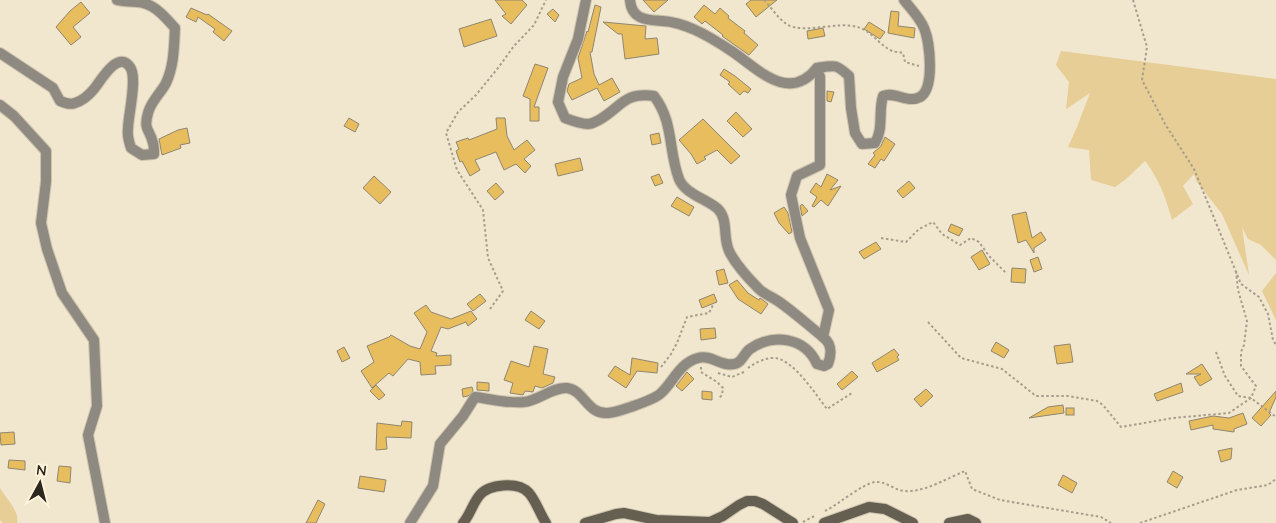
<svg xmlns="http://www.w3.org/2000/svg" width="1276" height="523" font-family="Quicksand,sans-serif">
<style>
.green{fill:#e7cd96}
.building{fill:#e8bd5d;stroke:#908670}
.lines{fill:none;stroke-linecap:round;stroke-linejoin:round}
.street-casing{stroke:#cec4ae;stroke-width:12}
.secondary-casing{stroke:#cec4ae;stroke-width:12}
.path{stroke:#a69e8c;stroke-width:2;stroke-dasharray:2.5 2.5;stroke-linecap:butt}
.street{stroke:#8f8a81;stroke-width:10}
.secondary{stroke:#655f51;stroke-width:10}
</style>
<rect width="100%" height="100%" fill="#f1e6ce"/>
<g class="green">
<path d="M1061,51l215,28v181l-15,-15 -13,-6 -6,-12 7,48 -27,-61 -25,-32 -3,-8 -11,12 10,18 -21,16c-6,-22 -13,-41 -27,-59l-19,18 -11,8 -24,-7 -2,-30 -21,-3 9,-20 13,-34 -24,16 3,-27 -13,-17z"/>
<path d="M1276,273v47l-14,-29z"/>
<path d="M0,488c6,11 20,23 17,35h-14l-3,-3z"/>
</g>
<g class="building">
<path d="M495,0h27l5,5 -16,19 -9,-8 4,-2z"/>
<path d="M643,0h25l-14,12z"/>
<path d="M751,0h26l-21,17 -10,-13z"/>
<path d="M81,2l9,11 -17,14 8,10 -10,8 -15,-18 14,-16z"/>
<path d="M595,5l6,2 -9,45h-2l4,22 5,11 13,-7 8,14 -16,9 -7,-13 -25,12 -5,-9 2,-7 13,-6 -4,-20 9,-27 1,1z"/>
<path d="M704,5l11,9 5,-6 9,8 -1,2 17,13 -1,2 14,12 -9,10 -27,-19 1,-1 -18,-14 -3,3 -8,-7z"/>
<path d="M191,8l16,7 1,-1 24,17 -8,10 -11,-9 2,-3 -17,-12 -2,5 -10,-5z"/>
<path d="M553,9l6,6 -4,7 -8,-8z"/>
<path d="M891,11l8,1 -1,14 17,2 -1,10 -26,-5z"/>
<path d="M491,19l6,17 -33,11 -5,-18z"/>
<path d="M603,22l43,4 -1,13 12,-1 2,16 -34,5 -3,-25h-4z"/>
<path d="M869,22l16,10 -5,7 -16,-10z"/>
<path d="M823,28l2,8 -17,3 -1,-8z"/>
<path d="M535,64l13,4 -14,39h5v14h-9v-22l-7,-3z"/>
<path d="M724,69l11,7 16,13 -3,4 -4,-2 -4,4 -12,-11 2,-2 -10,-7z"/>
<path d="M827,91l7,1 -3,10 -4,-1z"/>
<path d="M736,112l16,17 -9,8 -16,-16z"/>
<path d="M349,118l10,6 -4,8 -11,-6z"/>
<path d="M496,118h9l2,18 7,14 13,-10 8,10 -11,9 7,7 -6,7 -9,-9 -12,6 -8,-18 -21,8 5,10 -10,6 -8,-15 -2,1 -4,-11 3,-2 -3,-7 12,-4 1,2 28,-11z"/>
<path d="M703,119l37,37 -9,8 -14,-14 -13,7 2,2 -9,5 -6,-10 -12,-14z"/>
<path d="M187,128l3,15 -10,2 1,3 -19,7 -3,-16 19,-9z"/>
<path d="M659,133l2,10 -9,2 -2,-10z"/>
<path d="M885,137l10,7 -11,17 -3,-2 -6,9 -7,-4 7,-9 -2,-2 8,-7z"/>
<path d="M580,158l3,12 -25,6 -3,-12z"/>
<path d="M659,174l4,9 -8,3 -4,-9z"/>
<path d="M827,174l11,6 -8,10 11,-4 -13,20 -7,-6 -7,7 -2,-1 5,-9 -7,-5 6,-9 5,4z"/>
<path d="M374,176l17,16 -11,12 -17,-16z"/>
<path d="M909,181l6,7 -12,10 -6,-7z"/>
<path d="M496,183l8,9 -9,8 -8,-9z"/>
<path d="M677,197l17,10 -5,9 -18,-10z"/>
<path d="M802,204l6,7 -6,5 -2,-10z"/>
<path d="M784,207l4,6 4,19 -3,2 -10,-11 -5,-10z"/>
<path d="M1026,212l6,26 9,-6 5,8 -12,8v5l-8,-13 -8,3 -6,-28z"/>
<path d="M951,224l12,5 -4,7 -11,-5z"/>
<path d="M876,242l5,7 -17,10 -5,-7z"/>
<path d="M982,250l8,14 -11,6 -8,-13z"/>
<path d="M1038,257l4,12 -8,3 -4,-12z"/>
<path d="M1012,268l14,1 -1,14 -14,-1z"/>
<path d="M724,269l4,14 -9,2 -3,-14z"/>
<path d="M737,280l11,13 11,7 1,-2 8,6 -7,10 -23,-15 -9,-14z"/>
<path d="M480,294l6,7 -13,10 -6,-7z"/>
<path d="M714,294l3,8 -15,6 -3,-8z"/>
<path d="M426,305l5,7 20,7 20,-8 6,8 -9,7 -2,-4 -18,7 -7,-2 -10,24 6,2 -1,3 15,-1v10l-16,1 1,8 -15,1 -1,-13 -12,-3 -15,17 -4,-3 -17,15 -11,-17 13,-9 -7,-16 22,-9 2,-2 19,11 10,3 7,-17 -13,-19z"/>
<path d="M531,311l14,10 -6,8 -14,-9z"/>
<path d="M715,328l1,10 -15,2 -1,-11z"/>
<path d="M996,342l13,8 -5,8 -13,-7z"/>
<path d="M1070,344l3,18 -16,2 -3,-18z"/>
<path d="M534,346l14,3 -5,25 12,3 -2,6 -11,5 -7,-2 -2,6 -8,-1 -2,4 -13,-2 3,-10 -9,-3 7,-19 18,6z"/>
<path d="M344,347l6,11 -8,4 -5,-11z"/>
<path d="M894,349l5,6 -2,2 2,3 -22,12 -5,-9z"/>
<path d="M632,358l26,5 -1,10 -20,-2 -11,17 -18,-12 7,-10 15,9z"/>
<path d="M1202,364l10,15 -12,7 -6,-9 7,-3h-15z"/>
<path d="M852,371l6,6 -16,13 -5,-6z"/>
<path d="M687,372l7,7 -12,12 -6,-5z"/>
<path d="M477,382l12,1v8l-12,-1z"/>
<path d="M1181,383l2,9 -26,9 -3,-7z"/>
<path d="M376,385l9,10 -6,5 -9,-9z"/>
<path d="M472,387l1,4 -5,5 -5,1 -1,-8z"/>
<path d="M926,389l7,7 -12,11 -7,-8z"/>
<path d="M702,391l10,1v8l-10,-1z"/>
<path d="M1276,391v6l-7,16 2,2 -10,11 -9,-8z"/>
<path d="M1063,405l1,8 -35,5 19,-11z"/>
<rect x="1066" y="408" width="8" height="7"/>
<path d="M1243,413l4,11 -13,5v3l-21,-3v-4l-22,5 -2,-9 24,-5 16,2z"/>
<path d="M402,421l10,1 -1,16 -25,-1 1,12 -11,1 1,-27 24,3z"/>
<path d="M14,432l1,12 -14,1 -1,-12z"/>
<path d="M1232,448l-1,11 -10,3 -3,-11z"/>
<path d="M9,460l16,1v9l-17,-2z"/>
<path d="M59,466l12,1 -1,16 -13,-2z"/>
<path d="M1173,471l10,6 -6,11 -10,-6z"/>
<path d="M1063,475l14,8 -5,10 -14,-8z"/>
<path d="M360,476l26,4 -2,12 -26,-4z"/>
<path d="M318,500l7,4 -9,19h-10z"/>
</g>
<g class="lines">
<g class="street-casing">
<g id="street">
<path d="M586,0l-8,39 -15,38 -5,25 7,16c8,3 15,6 23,6 4,0 7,-2 11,-4 23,-13 24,-28 55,-24 20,26 14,54 25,83 6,15 28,20 39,30 11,11 4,30 12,44 6,11 20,27 29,36 5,5 13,8 19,12 16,11 30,24 45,36"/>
<path d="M630,0c2,26 28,18 45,23 6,1 13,4 18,6 14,6 28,15 40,23 26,18 56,51 84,16"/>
<path d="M0,53l53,35 7,13c5,2 10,4 15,2 7,-2 14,-8 19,-14 6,-7 24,-40 36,-22 8,11 -2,48 -2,62 -1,6 1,13 3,19l11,7 12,-1c0,-3 0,-8 -1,-11 -3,-14 -10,-12 -5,-30 3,-12 13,-20 18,-30 8,-17 8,-36 9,-55 -11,-12 -21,-25 -38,-26 -8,-1 -13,0 -20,-2"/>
<path d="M0,105l14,11 32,35v31l-5,41 6,26 15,44 32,47 3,66 -9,29 17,88"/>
<path d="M410,523l23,-37 7,-42 23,-28 12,-19c16,2 34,7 49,5 14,-1 28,-15 43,-14 17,2 20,26 40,25 9,0 46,-13 53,-19 13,-11 19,-31 38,-36 13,-4 23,9 36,6 8,-1 10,-11 16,-15 23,-16 55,-12 67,15l7,2 4,-2c4,-11 4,-20 -5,-27l6,-27 -29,-72 -9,-43 6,-19 23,-11v-88l-3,-9c18,-3 19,-4 32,8l2,32 4,25 7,11 13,-1c9,-15 3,-31 8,-47 13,-5 24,8 37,1 15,-8 10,-55 4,-69 -4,-10 -13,-19 -20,-28"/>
</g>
</g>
<g class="secondary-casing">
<g id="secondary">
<path d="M463,523c7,-8 9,-18 16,-27 9,-12 39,-15 50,-3 7,8 11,21 17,30"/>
<path d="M585,523l31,-9 8,-1 32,7 54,2 13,-6 16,-11 8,-4h8l8,3 30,19"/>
<path d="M824,523l45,-16 16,2 28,14"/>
<path d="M949,523l19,-4 8,4"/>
</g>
</g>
<g class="path">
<path d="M764,0c8,8 14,19 24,25 17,9 50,-4 69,2 14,3 22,18 35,24 3,1 7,1 11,2l2,9 14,4"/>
<path d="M1133,0l14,47 -5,33 23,44 29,45 47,115 18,13 9,17 5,26 3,5"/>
<path d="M881,238l25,4 13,-13 14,-7 9,12 18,11 11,-7 8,4 10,14 18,18"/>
<path d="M490,309l13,-18 -15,-33 -5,-48 -26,-40 -11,-37 12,-21 18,-17 22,-27 16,-22 20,-21 12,-25"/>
<path d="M928,322l33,36 41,11 34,27h32l29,5 6,4 18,22 52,-9 56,-5 22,-15 5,-12 -15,-20v-14l3,-7 3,-24 -9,-31 -2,-19"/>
<path d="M1216,352l9,24 13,20 13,2 25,19"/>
<path d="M661,367l10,-13 6,-11 10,-26 22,-4 4,-8"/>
<path d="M701,367v5l16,10 6,6 -1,7 -3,3"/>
<path d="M748,368c7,-5 16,-10 25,-10 19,-1 43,37 54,51l25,-16"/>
<path d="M718,373l14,4 12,-5"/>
<path d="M825,511c14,-7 37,-27 50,-29 11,-1 19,8 29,9 19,2 44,-13 61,-20l7,18 28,11 101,17 10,6"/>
<path d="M803,522l13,-7"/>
<path d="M1140,523l97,-33 31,-5 8,-6"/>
</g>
<use href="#street" class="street"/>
<use href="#secondary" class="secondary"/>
</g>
<g transform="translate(40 483) rotate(7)" stroke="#fff3db" stroke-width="4" paint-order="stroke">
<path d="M0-4L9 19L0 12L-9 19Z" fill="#2c281f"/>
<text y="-8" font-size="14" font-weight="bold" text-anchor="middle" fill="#2c281f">N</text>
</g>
</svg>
